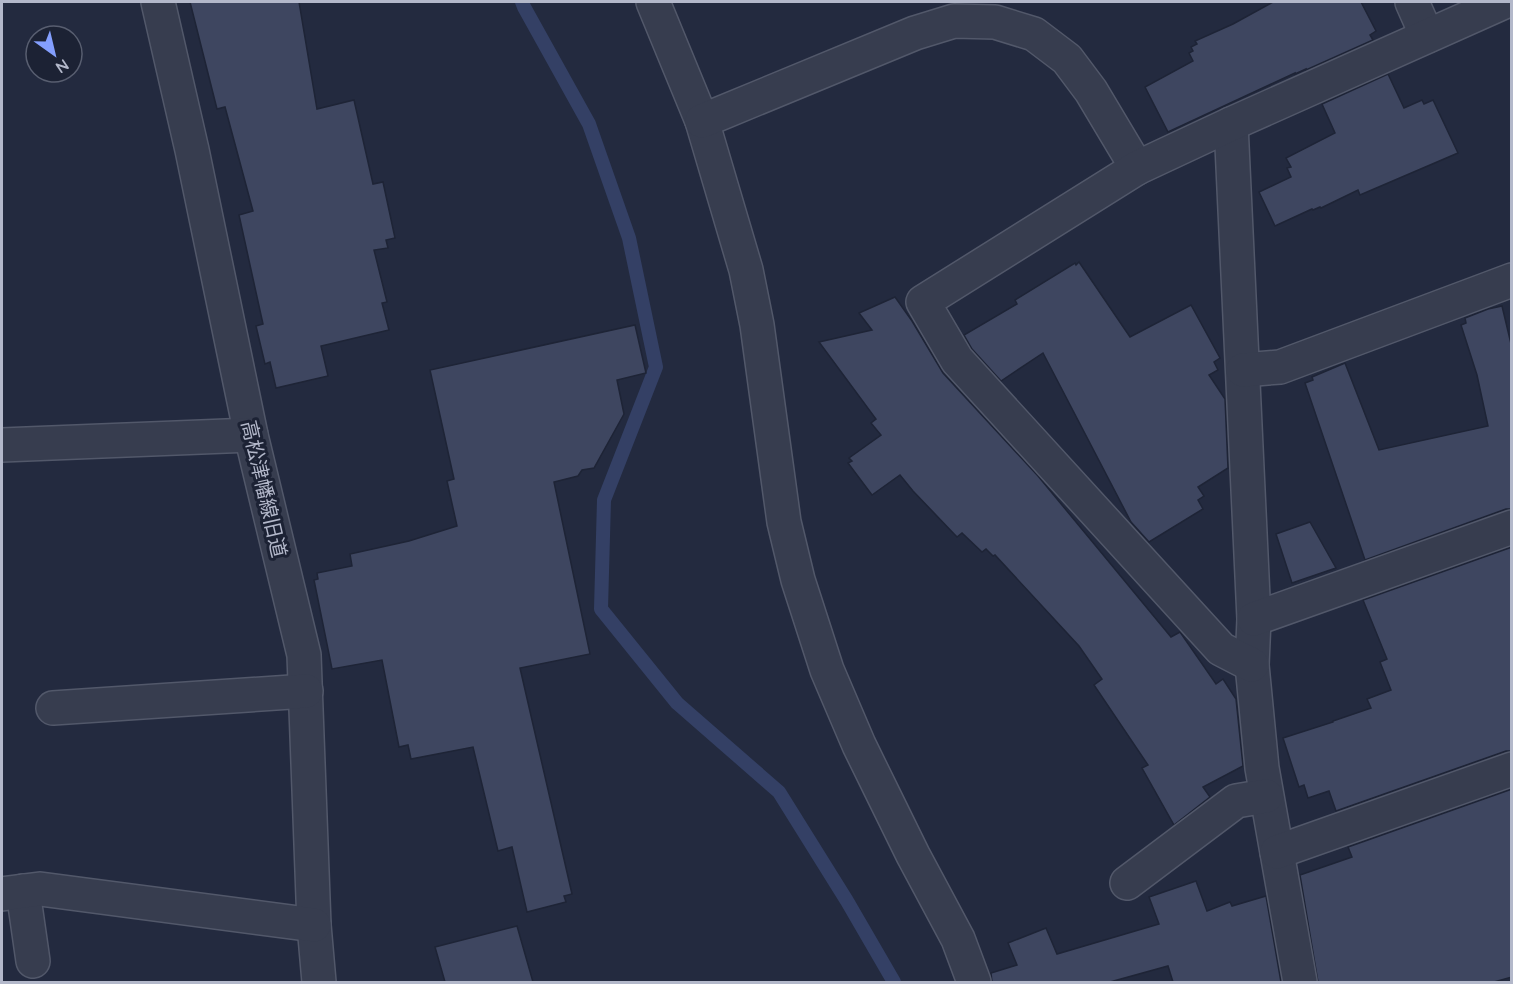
<svg xmlns="http://www.w3.org/2000/svg" width="1513" height="984" font-family="Quicksand,'Noto Sans JP',sans-serif">
<style>
.lines{fill:none;stroke-linecap:round;stroke-linejoin:round}
.stream{stroke:#344065;stroke-width:14}
.building{fill:#3e4660;stroke:#1e2436;stroke-width:1.5}
.minor-casing{stroke:#52586a;stroke-width:36}
.minor{stroke:#373d4f;stroke-width:33}
.labels{text-anchor:middle;stroke-width:6;stroke-linejoin:round;paint-order:stroke}
.street-label{font-size:20px;fill:#b3b8ca;stroke:#1c2234}
</style>
<rect width="100%" height="100%" fill="#232a3f"/>
<g class="lines">
<path class="stream" d="M522,2l2,5 65,117 40,114 27,129 -52,133 -3,109 76,94 102,89 68,109 47,81"/>
</g>
<g class="building">
<path d="M190,2h109l18,107 37,-9 19,84 10,-2 12,56 -9,2 2,8 -14,2 13,52 -5,1 7,27 -68,16 7,30 -52,12 -6,-26 -5,2 -9,-38 7,-2 -24,-109 14,-4 -28,-104 -8,2z"/>
<path d="M1273,2h88l15,29 -6,4 3,5 -67,30v-1l-11,5v-1l-127,59 -23,-45 48,-26 -4,-8 4,-2 -2,-4 6,-3 -2,-3 38,-17z"/>
<path d="M1388,74l16,34 18,-8 2,4 9,-4 25,53 -98,42 -2,-5 -37,18 -1,-1 -7,3 -1,-1 -37,17 -16,-34 32,-15 -4,-9 4,-1 -5,-9 49,-25 -13,-29z"/>
<path d="M1079,262l51,75 61,-32 29,53 -6,4 4,8 -9,5 16,24 3,69 -30,19 6,9 -6,4 5,9 -54,33 -18,-20 -88,-169 -42,28 -29,-32 -8,-14 53,-31 -2,-4 60,-37 1,2z"/>
<path d="M895,297l17,24 31,52 95,103 133,161 9,-5 36,52 7,-5 13,20 7,67 -40,21 7,10 -36,28 -32,-57 6,-3 -54,-80 8,-6 -23,-33 -84,-91 -2,1 -7,-7 -4,3 -20,-19 -5,4 -44,-46 -13,-16 -28,20 -24,-32 4,-2 -3,-3 32,-23 -10,-12 5,-4 -57,-77 53,-12 -13,-17z"/>
<path d="M1502,306l10,42v161h-6l-141,51 -60,-177 8,-3 -1,-3 33,-14 34,87 109,-24 -11,-51 -16,-50 5,-2 -1,-5 23,-9z"/>
<path d="M635,325l11,48 -29,7 7,34 -30,54 -12,2 -4,6 -24,6 36,172 -70,14 52,226 -8,2 2,6 -39,10 -15,-65 -14,4 -25,-104 -62,12 -3,-14 -9,2 -17,-87 -50,9 -18,-89 4,-1 -1,-6 35,-7 -2,-12 59,-13 48,-15 -10,-45 7,-2 -24,-109z"/>
<path d="M1310,522l26,46 -44,15 -16,-49z"/>
<path d="M1512,547v204h-6l-170,60 -7,-20 -21,7 -4,-13 -5,2 -16,-49 50,-16v-1l38,-13 -4,-9 24,-9 -11,-28 7,-3 -24,-59z"/>
<path d="M1512,789v188l-18,5h-176l-18,-107 52,-18 -4,-10z"/>
<path d="M1196,881l11,30 23,-9 2,4 34,-10 15,86h-108l-5,-16 -58,16h-118l-1,-9 26,-8 -9,-22 38,-15 11,26 102,-30 -10,-27z"/>
<path d="M517,926l16,56h-88l-10,-35z"/>
</g>
<g class="lines">
<g class="minor-casing">
<g id="minor">
<path d="M158,2l34,148 59,285 53,220 10,270 5,57"/>
<path d="M653,2l49,119 44,149 11,55 27,197 14,58 29,90 32,75 26,53 28,57 45,84 16,43"/>
<path d="M1412,2l15,34"/>
<path d="M702,121l213,-88 39,-12 41,1 39,12 33,25 24,32 46,77"/>
<path d="M1231,124l23,495 -2,46 10,103 38,214"/>
<path d="M1243,370l37,-3 232,-87"/>
<path d="M2,445l249,-10"/>
<path d="M1254,619l258,-92"/>
<path d="M1252,665l-31,-16 -264,-289 -34,-58 214,-134 94,-44 273,-122"/>
<path d="M53,708l253,-17"/>
<path d="M1277,852l235,-83"/>
<path d="M1127,883l109,-82 30,-5"/>
<path d="M23,891l10,70"/>
<path d="M2,894l38,-5 274,36"/>
</g>
</g>
<use href="#minor" class="minor"/>
</g>
<g class="labels">
<g class="street-label">
<text transform="translate(264 489) rotate(77)" y="7">高松津幡線旧道</text>
</g>
</g>
<rect width="1513" height="984" fill="none" stroke="#b3b8ca" stroke-width="6"/>
<g transform="translate(54 54) rotate(146)"><circle r="28" fill="#1c2234" stroke="#585e70" stroke-width="1.5"/>
<path d="M0-4.5L10 22L0 15L-10 22Z" fill="#849ffe"/>
<text y="-9" font-size="16" font-weight="bold" text-anchor="middle" fill="#b3b8ca">N</text>
</g>
</svg>
